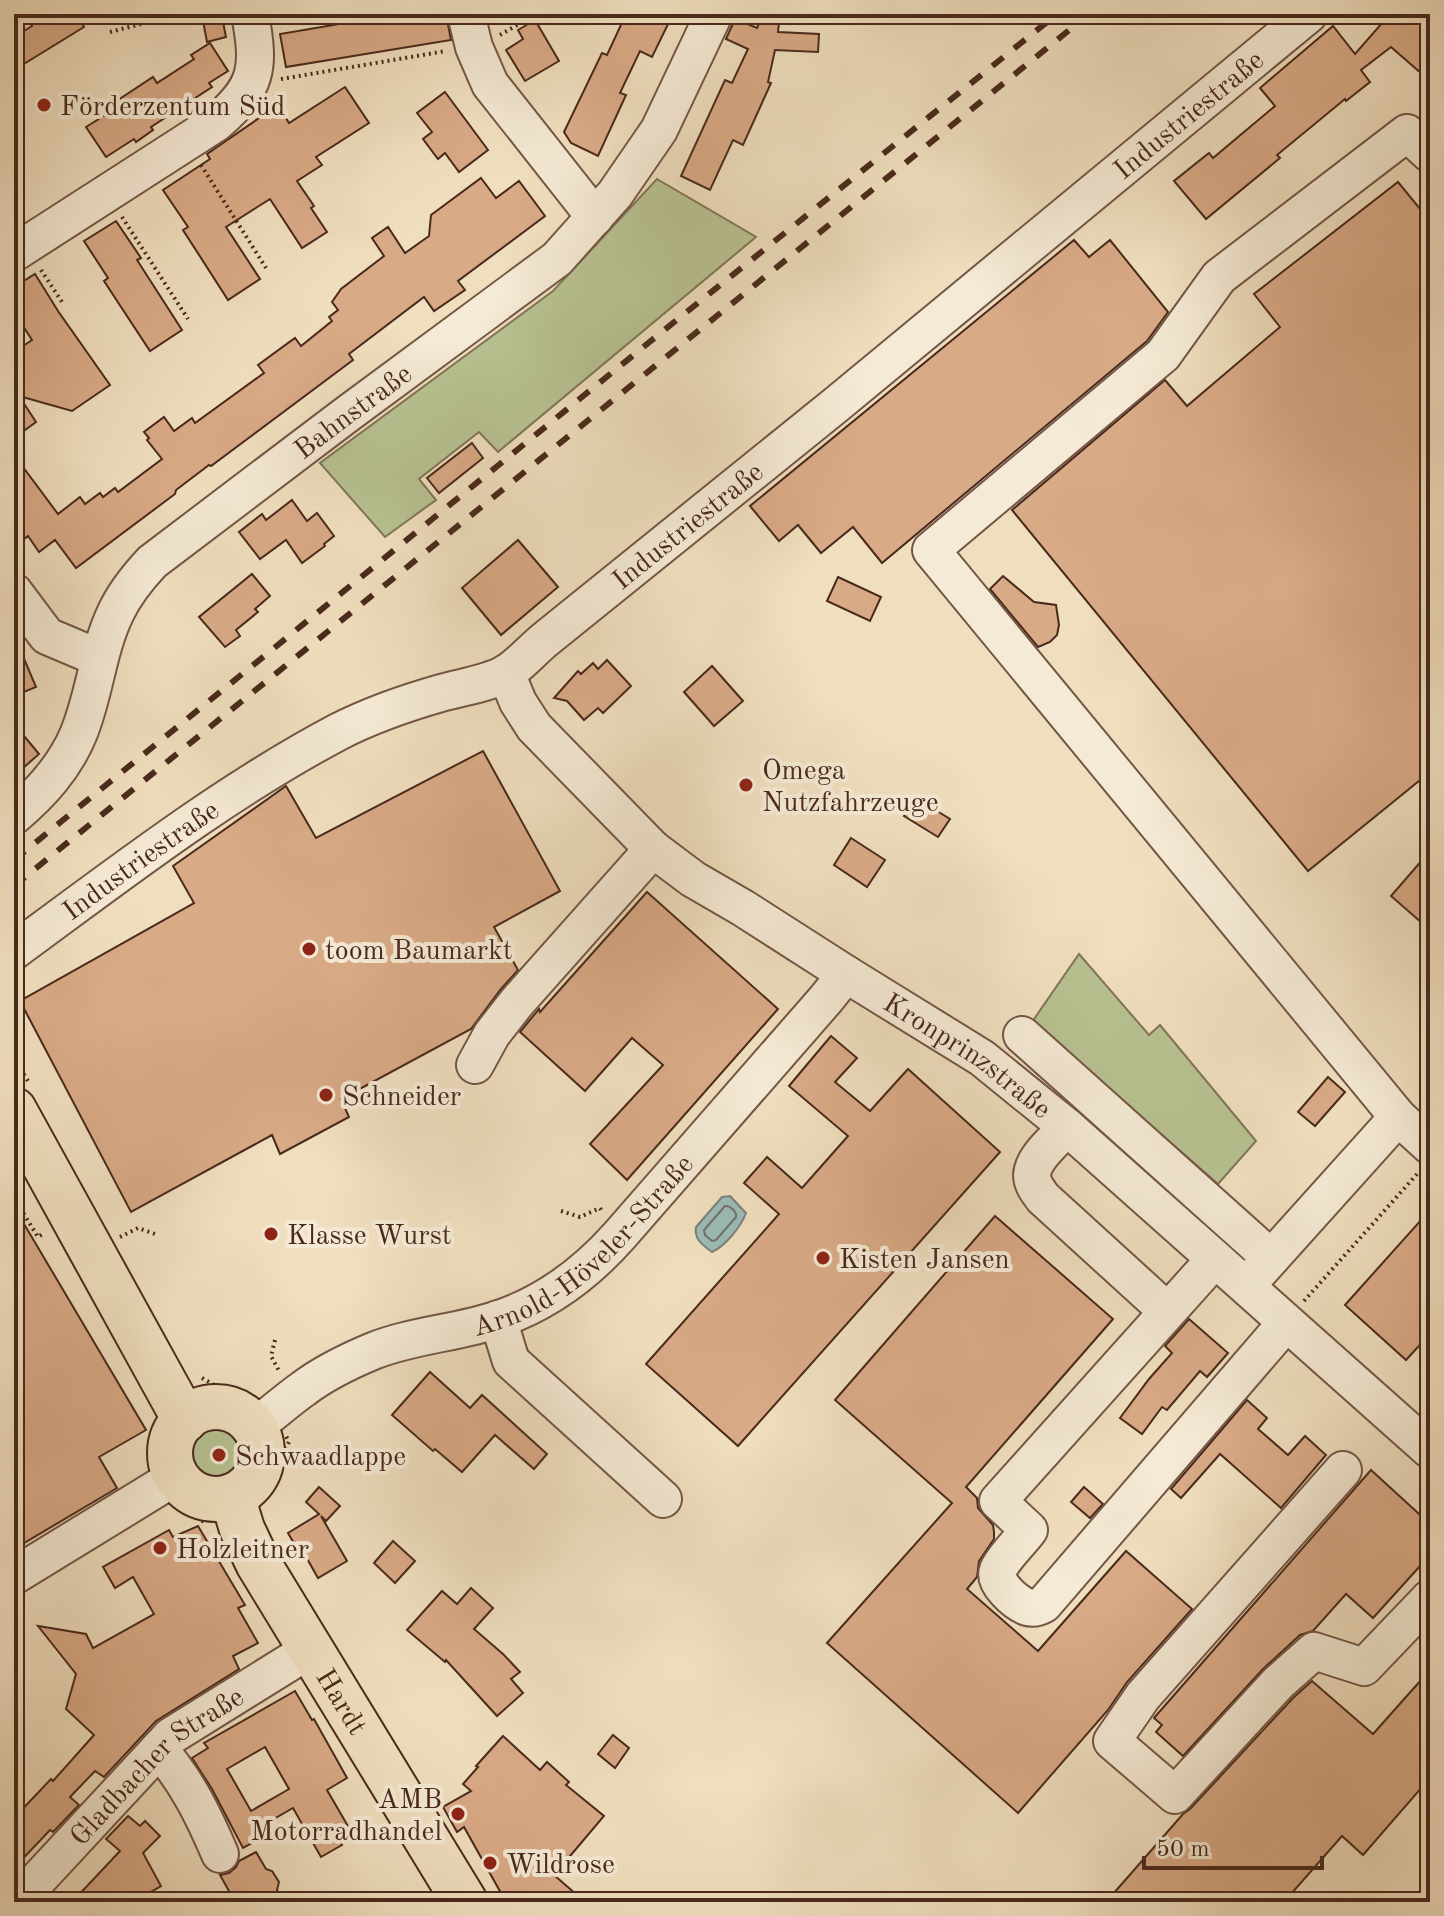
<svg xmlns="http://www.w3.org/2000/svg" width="1444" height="1916" font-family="'Old Standard TT',serif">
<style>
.green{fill:#b8c292;stroke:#807657;stroke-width:2}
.water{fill:#9bbcb8;stroke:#7a817a;stroke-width:2}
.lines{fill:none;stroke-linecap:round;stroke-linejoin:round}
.shore{stroke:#72726a;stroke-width:2}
.building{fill:#d9aa86;stroke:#49291c;stroke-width:2;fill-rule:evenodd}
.minor-casing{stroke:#735645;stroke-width:40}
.major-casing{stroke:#49291c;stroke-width:48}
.path{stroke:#49291c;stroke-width:4;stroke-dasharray:2 4;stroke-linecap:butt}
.minor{stroke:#f5ead5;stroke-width:36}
.major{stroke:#f0dfbf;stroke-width:44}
.rail{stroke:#49291c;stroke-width:6;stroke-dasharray:14 14;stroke-linecap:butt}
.poi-dot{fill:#8f2418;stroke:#f5ead5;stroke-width:3}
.labels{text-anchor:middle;stroke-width:8;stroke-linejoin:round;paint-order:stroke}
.poi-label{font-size:28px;fill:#49291c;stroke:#f5ead5;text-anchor:start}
.street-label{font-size:28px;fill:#49291c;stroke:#f5ead5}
</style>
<rect width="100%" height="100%" fill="#f0dfbf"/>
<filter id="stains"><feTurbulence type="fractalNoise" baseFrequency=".0025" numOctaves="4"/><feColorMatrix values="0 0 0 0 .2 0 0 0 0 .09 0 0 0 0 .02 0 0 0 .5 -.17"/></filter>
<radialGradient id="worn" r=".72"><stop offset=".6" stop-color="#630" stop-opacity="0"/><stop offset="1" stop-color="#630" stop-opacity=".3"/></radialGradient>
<g class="green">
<path d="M657,179l99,58 -258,215 -19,-20 -60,47 17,21 -51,37 -65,-74 233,-172z"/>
<path d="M1079,954l70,81 11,-10 96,116 -38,43 -186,-162z"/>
<circle cx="217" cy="1450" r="29"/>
</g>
<path class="water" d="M730,1196l16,17c-5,14 -21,33 -34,39 -9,-7 -18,-12 -16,-25l26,-30z"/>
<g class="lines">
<path class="shore" d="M725,1206c5,-1 12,6 11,11l-20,23 -4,1 -7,-6 -1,-5z"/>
</g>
<g class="building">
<path d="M24,14h52l8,13 -70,43v-33l18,-11z"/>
<path d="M398,14h48l5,26 -165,27 -6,-33z"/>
<path d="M626,14h47l-21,43 -12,-6 -20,42 6,2 -28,61 -27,-13 -7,-11 38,-79 5,2z"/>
<path d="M1390,14h40v67l-39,-34 -30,23 9,12 -24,19 -1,-2 -68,56 3,3 -74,61 -32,-38 35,-28 4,5 62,-52 -15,-18 73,-62 22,28z"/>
<path d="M222,17l4,20 -19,5 -4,-21z"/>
<path d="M735,19l22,9 3,-7 19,2 -1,9 41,2 -1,18 -43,-2 -7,32 3,1 -28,62 -10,-5 -23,50 -29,-14 44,-96 7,3 16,-34 -22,-10z"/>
<path d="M535,20l24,41 -34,20 -19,-31 17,-11 -5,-9z"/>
<path d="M210,43l18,28 -19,12 3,4 -61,40 2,3 -17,12 -2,-3 -28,18 -20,-30 29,-18 -3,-5 41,-27 4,6 37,-24 -3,-4z"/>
<path d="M345,87l24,36 -53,34 6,8 -25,16 17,25 -3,2 16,24 -25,16 -32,-49 -44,28 34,52 -32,21 -45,-70 5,-3 -25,-37 47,-31 -3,-5 71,-49 11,18z"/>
<path d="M445,92l43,58 -29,22 -14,-19 -7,6 -15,-20 9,-7 -15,-19z"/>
<path d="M481,178l15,20 23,-17 26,35 -87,65 7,9 -31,21 -10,-14 -75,57 4,6 -142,106 -2,-1 -33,25 -1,4 -99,74 -21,-28 -16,12 -11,-16 -14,11v-92l44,59 22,-17 5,7 15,-11 3,4 12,-9 3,4 44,-33 -15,-19 2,-2 -5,-6 20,-15 10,14 18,-13 3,5 69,-50 -6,-8 37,-27 6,8 31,-25 -3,-4 9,-7 -6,-8 9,-13 43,-33 -12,-18 16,-11 17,26 24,-17 2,-21z"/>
<path d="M1398,182l32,39v551l-122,99 -296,-361 153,-130 22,26 93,-79 -26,-33z"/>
<path d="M116,221l25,37 -4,2 45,70 -32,21 -46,-70 4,-3 -24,-37z"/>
<path d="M1074,240l15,17 21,-17 58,72 -21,29 -265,222 -29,-36 -32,26 -23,-28 -19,16 -29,-35z"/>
<path d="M35,274l23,37 52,74 -38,26 -53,-15 17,26 -22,16v-86l18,-12 -18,-28v-25z"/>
<path d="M472,443l11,15 -44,35 -12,-15z"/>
<path d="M292,500l15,21 10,-8 17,23 -10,8 1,2 -23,17 -16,-23 -26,19 -21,-27 23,-18 4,6z"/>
<path d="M518,540l40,47 -57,48 -39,-47z"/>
<path d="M252,574l18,22 -15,13 3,3 -22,18 4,6 -15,11 -26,-30z"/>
<path d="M1003,576l31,26 22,3 3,20 -2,10 -7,7 -12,5 -48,-58z"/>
<path d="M838,577l43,20 -11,24 -43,-20z"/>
<path d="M14,635l22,52 -22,9z"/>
<path d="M607,660l24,26 -28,27 -5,-5 -14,12 -17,-19 -13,-3 24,-27 3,3 12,-11 5,6z"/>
<path d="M712,666l31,35 -29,25 -30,-34z"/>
<path d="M14,724l25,30 -25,22z"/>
<path d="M483,751l77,140 -66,36 24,43 -17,19 -30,40 -130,70 8,18 -69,37 -8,-19 -141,77 -111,-211 174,-98 -21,-37 113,-80 30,52z"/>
<path d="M916,798l34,21 -12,18 -34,-21z"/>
<path d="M851,838l34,22 -18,27 -33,-22z"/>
<path d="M1430,851v79l-39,-34z"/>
<path d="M647,892l131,117 -151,171 -37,-36 73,-79 -31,-27 -47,53 -65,-59 19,-23 1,3z"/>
<path d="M831,1036l26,22 -22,24 35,29 38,-42 92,83 -262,294 -92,-82 133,-150 -35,-31 23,-26 35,31 46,-52 -59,-50z"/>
<path d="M1328,1077l17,15 -30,34 -17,-14z"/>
<path d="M14,1207l132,223 -47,27 18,31 -103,61z"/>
<path d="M1430,1210v124l-24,26 -61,-55z"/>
<path d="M995,1216l118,103 -147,168 11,11 1,10 15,17 1,7v7l-15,22 -2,16 -10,12 71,62 88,-100 66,58 -65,73 -19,28 -90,103 -191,-170 125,-140 -117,-103z"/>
<path d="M1189,1319l39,34 -21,24 -7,-6 -33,39 -5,-3 -20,27 -22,-16 29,-39 23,-26 -7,-7z"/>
<path d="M430,1372l40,36 12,-13 65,59 -13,15 -39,-34 -33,37 -27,-23 -2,2 -41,-36z"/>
<path d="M1247,1400l20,18 -9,11 30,26 17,-19 21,19 -45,53 -61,-54 -39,44 -10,-9z"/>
<path d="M1371,1470l59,54v31l-57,63 -27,-24 -33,37 -13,4 -37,34 -80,87 -27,-24 6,-7 -8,-7z"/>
<path d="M319,1487l21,19 -14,15 -5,-5 26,45 -29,17 -13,-23 -3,2 -14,-24 31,-19 -13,-12z"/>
<path d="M1084,1487l19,17 -13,14 -19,-16z"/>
<path d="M198,1526l47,79 -7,3 20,35 -25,13 6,13 -83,52 -52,56 -9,-6 -25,26 9,8 -26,27 -3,-2 -36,38v-50l37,-39 2,2 41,-46 -28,-26 10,-35 -38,-48 48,8 7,14 61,-34 -21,-37 -18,11 -12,-21 66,-37 4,7z"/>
<path d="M393,1541l22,20 -20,22 -21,-20z"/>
<path d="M471,1588l22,20 -19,21 29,25 17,18 -9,7 12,14 -26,23 -51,-56 -1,2 -38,-32 35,-39 15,13z"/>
<path d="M1430,1670v108l-67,77 -21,-19 -58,66h-178l77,-88 7,-5 103,-111 19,-17 61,53z"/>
<path d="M295,1691l17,29 2,-1 33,59 -20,12 25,43 -13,7 3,5 -21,12 -28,-49 -33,19 5,9 -22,12 -31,-59 -20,-31 16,-10 -4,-5zM265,1747l24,42 -38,22 -24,-42z"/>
<path d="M613,1735l16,13 -14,20 -17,-14z"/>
<path d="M503,1736l37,34 7,-8 22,20 -3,3 38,31 -50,59 31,27h-79l-42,-75 -7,5 -14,-25 28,-16 -8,-7 15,-17 -2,-1z"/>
<path d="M128,1816l12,10 5,-5 15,15 -17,17 18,33 -28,16h-61l48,-51 -14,-12z"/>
<path d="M256,1852l10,17 6,2 7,11 -2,8 7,12h-49l-15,-27 9,-2 7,-6 3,-6z"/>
</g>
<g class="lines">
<g class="minor-casing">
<g id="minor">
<path d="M466,14l8,33 16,37 105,133"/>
<path d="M1430,154l-23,-21 -188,144 -56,78 -232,195 467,567 32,29"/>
<path d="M14,253l202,-130c42,-36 44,-55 34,-109"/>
<path d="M14,592l33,44 52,22"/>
<path id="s1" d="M506,673l12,29 16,25 119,122 40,30 50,29 103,66 136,84 85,69 363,323"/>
<path id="s2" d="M14,816c27,-23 50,-48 64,-81 17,-40 19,-84 38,-123 9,-19 22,-35 36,-50l194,-147 211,-156 58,-65 44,-64 55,-116"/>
<path id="s3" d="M14,951c105,-77 209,-158 324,-219 33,-17 68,-29 103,-39 21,-6 45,-9 64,-19 14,-8 29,-26 42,-36l290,-234 472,-390"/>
<path d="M1022,1035l249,223"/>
<path d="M475,1065l17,-31 25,-32 136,-153"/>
<path d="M1067,1127c-11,13 -34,30 -35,48 0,9 6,16 11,23l124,113"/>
<path d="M1215,1259l-217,242 31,29c-8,11 -26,28 -31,40 -5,13 17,32 29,37 7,2 12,0 17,-3l242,-281"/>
<path d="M1255,1276l143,-159"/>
<path d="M498,1319l13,42 152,138"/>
<path id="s4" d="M254,1427c17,-12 32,-26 49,-38 21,-16 46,-28 70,-38 40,-16 85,-18 126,-32 47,-16 87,-46 120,-83l207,-237 20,-25"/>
<path d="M1343,1470l-200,226 -31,45 63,54 103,-112 36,-32 50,16 66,-69"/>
<path d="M14,1576l163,-100"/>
<path d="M159,1749c28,33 44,65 61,105"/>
<path id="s5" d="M17,1902l154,-166 140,-87"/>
</g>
</g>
<g class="major-casing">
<g id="major">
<path d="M14,1110l171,310"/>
<circle cx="216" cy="1453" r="46"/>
<path id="s6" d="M232,1496l10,33 16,34 207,339"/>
</g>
</g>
<g class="path">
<path d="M110,32l70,-18"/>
<path d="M500,35l36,-21"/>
<path d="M281,79l165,-28"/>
<path d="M201,165l65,103"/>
<path d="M122,217l66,102"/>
<path d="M41,270l23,35"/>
<path d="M14,1059l14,22"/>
<path d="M14,1198l24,39 6,-4"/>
<path d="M561,1211l19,6 20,-9 2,3"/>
<path d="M120,1237l18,-9 17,6"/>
<path d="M1304,1301l114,-128"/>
<path d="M275,1340l-4,16 8,15"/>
<path d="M202,1378l26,15h21"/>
<path d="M154,1455l4,-18"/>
<path d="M266,1493l7,-20 16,-31 -3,-6"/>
<path d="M181,1509l9,4 14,9"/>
</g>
<use href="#minor" class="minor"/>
<use href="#major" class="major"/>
<g class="rail">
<path d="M14,860l649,-529 394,-317"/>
<path d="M14,886l1075,-872"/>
</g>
</g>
<g class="poi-dot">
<circle cx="44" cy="105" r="8"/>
<circle cx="746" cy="785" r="8"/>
<circle cx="309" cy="949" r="8"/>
<circle cx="326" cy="1095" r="8"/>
<circle cx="271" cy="1234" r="8"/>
<circle cx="823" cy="1258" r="8"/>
<circle cx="219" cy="1455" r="8"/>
<circle cx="160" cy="1548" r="8"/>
<circle cx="458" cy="1814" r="8"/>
<circle cx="490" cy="1863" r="8"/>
</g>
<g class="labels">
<g class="poi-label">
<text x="60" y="115">Förderzentum Süd</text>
<text x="762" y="779">Omega<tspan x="762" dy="32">Nutzfahrzeuge</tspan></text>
<text x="325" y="959">toom Baumarkt</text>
<text x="342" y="1105">Schneider</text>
<text x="287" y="1244">Klasse Wurst</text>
<text x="839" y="1268">Kisten Jansen</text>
<text x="235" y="1465">Schwaadlappe</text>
<text x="176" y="1558">Holzleitner</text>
<text x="442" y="1808" text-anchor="end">AMB<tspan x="442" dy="32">Motorradhandel</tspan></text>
<text x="506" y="1873">Wildrose</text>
</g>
<g class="street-label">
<text dy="10" stroke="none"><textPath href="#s3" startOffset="1452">Industriestraße</textPath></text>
<text dy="10" stroke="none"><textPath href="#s2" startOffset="546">Bahnstraße</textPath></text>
<text dy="10" stroke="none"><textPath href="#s3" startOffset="804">Industriestraße</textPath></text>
<text dy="10" stroke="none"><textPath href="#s3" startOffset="156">Industriestraße</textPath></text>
<text dy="10" stroke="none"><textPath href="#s1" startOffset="608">Kronprinzstraße</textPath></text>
<text dy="10" stroke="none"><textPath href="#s4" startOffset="384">Arnold-Höveler-Straße</textPath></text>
<text dy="10" stroke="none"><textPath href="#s6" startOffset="234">Hardt</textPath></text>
<text dy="10" stroke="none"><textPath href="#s5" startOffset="196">Gladbacher Straße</textPath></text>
</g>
</g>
<rect width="1444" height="1916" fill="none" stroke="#f0dfbf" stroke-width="48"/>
<rect x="16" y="16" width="1412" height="1884" fill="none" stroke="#49291c" stroke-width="4"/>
<rect x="24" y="24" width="1396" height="1868" fill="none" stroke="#49291c" stroke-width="2"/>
<path d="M1144 1856v12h178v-12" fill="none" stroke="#49291c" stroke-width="4"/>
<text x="1156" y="1856" font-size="24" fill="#49291c" stroke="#f5ead5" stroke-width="6" paint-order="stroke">50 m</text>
<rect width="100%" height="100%" filter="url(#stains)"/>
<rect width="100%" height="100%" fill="url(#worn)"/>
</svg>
